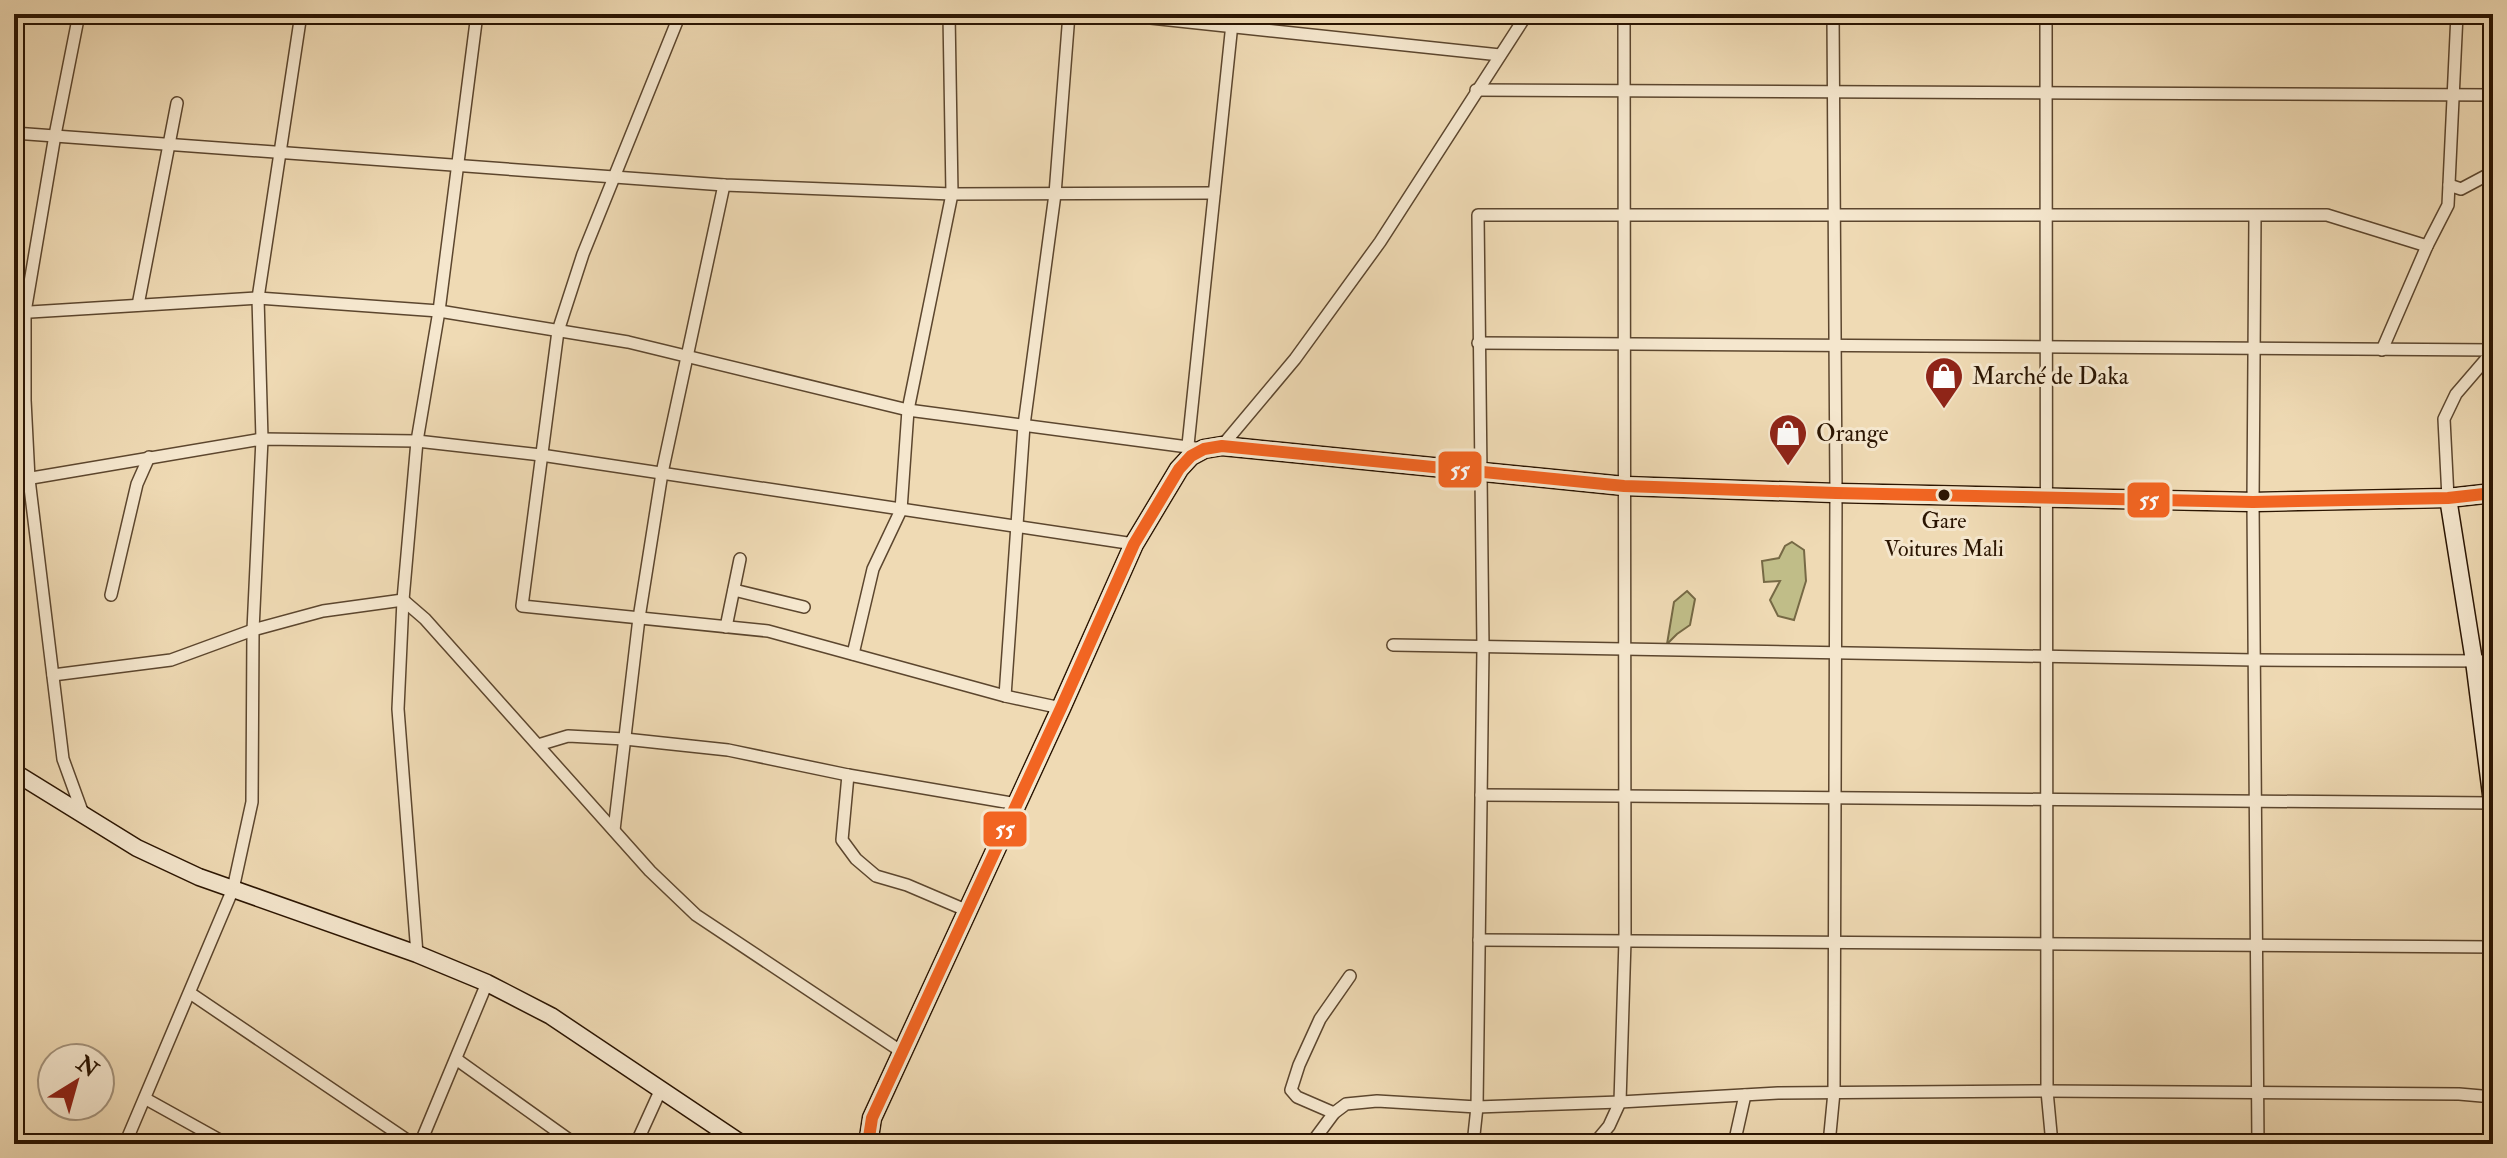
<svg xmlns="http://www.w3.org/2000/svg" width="2507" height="1158" font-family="'IM FELL Double Pica',serif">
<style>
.green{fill:#c0bd88;stroke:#766945;stroke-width:2}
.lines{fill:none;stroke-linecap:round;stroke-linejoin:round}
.street-casing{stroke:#5c462e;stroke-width:14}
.secondary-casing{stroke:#2b1502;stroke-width:19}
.primary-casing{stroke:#2b1502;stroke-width:21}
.street{stroke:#f5e7ce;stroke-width:11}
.secondary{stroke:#f5e7ce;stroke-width:16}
.primary{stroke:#efdab4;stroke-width:18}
.bus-1-casing{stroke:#f5e7ce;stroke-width:18}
.bus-1{stroke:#f26522;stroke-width:12}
.bus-dot{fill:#2b1502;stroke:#f5e7ce;stroke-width:3}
.labels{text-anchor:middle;stroke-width:6;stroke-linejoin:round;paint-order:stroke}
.bus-label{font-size:22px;fill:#2b1502;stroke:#f5e7ce}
.poi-label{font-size:24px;fill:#2b1502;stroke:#f5e7ce;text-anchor:start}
.line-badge{stroke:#f5e7ce;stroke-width:3}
.badge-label{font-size:22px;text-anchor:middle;font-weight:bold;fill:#fff}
</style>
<rect width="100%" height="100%" fill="#efdab4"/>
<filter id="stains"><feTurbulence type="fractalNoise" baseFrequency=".0025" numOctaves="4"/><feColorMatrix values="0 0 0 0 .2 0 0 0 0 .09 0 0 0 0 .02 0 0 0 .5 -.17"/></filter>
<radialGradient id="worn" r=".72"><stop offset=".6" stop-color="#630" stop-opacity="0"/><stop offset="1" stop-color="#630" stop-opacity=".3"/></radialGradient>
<g class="green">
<path d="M1792,542l12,8 2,31 -12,39 -16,-4 -8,-16 10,-19 -16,1 -2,-21 17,-3 6,-12z"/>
<path d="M1687,591l8,8 -5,26 -13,9 -10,10 7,-42z"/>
</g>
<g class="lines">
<g class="street-casing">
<g id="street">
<path d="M79,14l-24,121 -30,177v88l4,79 34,280 20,55"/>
<path d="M680,14l-97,240 -25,77 -36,275 246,25 237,65 56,12"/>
<path d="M1113,14l387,41"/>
<path d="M2046,14l1,1077 5,53"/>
<path d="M1476,90l1017,5"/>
<path d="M14,133l710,52 228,9 262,-1"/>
<path d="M2449,185l12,4 32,-17"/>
<path d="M2255,216l-2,286 5,642"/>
<path d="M138,305l39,-202"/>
<path d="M14,313l244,-15 181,13 189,31 280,68 295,39"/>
<path d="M1478,343l1015,7"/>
<path d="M2382,350l45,-104 21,-41 9,-191"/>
<path d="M1188,445l45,-431"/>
<path d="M1222,446l73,-87 85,-117 147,-228"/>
<path d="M14,481l248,-42 155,2 124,14 593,89"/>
<path d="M2448,498l-4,-79 12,-25 37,-43"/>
<path d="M734,590l70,17"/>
<path d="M111,595l26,-111 12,-27"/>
<path d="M726,627l14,-68"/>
<path d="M1393,645l862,15 238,1"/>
<path d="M853,654l20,-85 28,-59 7,-100 44,-216 -3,-180"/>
<path d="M53,675l118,-15 82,-30 70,-19 80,-11 22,19 225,252 46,44 206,137"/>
<path d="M1005,696l19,-271 31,-231 14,-180"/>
<path d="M538,745l30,-9 57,3 103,11 120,25 169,29"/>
<path d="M848,775l-6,65 14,19 20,17 31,9 61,26"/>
<path d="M1481,795l1011,8"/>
<path d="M614,830l25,-212 23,-145 62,-288"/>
<path d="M1479,940l1014,7"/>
<path d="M417,954l-19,-245 5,-109 14,-159 22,-130 38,-297"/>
<path d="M190,993l223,151"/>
<path d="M456,1059l119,85"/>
<path d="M146,1099l81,45"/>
<path d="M1334,1113l-37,-16 -6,-7 8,-25 21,-46 30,-43"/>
<path d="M125,1144l108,-255 19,-87 1,-172 9,-191 -4,-141 43,-284"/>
<path d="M420,1144l67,-161"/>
<path d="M636,1144l25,-55"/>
<path d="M1311,1144l23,-31 12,-9 31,-3 100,6 143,-5 158,-9 269,-2 412,3 34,3"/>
<path d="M1473,1144l4,-37 6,-459 -5,-433h849l100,31"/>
<path d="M1594,1144l15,-18 11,-24 5,-162 -1,-926"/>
<path d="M1734,1144l11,-49"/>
<path d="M1829,1144l5,-52 2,-599 -3,-479"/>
</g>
</g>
<g class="secondary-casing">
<g id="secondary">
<path d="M2448,498l26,163 19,149"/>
<path d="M14,772l123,76 62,29 218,77 70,29 64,33 191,128"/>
</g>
</g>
<g class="primary-casing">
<path id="primary" d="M868,1144l4,-26 189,-410 73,-164 45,-75 12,-13 13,-7 18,-3 402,40 212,7 417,9 195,-4 45,-5"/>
</g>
<use href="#street" class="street"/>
<use href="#secondary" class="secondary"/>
<use href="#primary" class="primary"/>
<g class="bus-1-casing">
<path id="bus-1" d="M868,1144l4,-26 189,-410 73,-164 45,-75 12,-13 13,-7 18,-3 402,40 212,7 417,9 195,-4 45,-5"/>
</g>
<use href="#bus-1" class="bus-1"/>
</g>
<defs>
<g id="shop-pin" transform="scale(2)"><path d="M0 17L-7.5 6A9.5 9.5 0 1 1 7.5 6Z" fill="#8f2418" stroke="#f5e7ce"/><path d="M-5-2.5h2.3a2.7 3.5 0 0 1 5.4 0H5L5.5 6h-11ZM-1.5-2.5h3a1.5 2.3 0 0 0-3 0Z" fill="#fff"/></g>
</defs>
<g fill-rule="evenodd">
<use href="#shop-pin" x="1944" y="376"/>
<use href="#shop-pin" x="1788" y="433"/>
</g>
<circle class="bus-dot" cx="1944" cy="495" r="7"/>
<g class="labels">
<g class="bus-label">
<text x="1944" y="528">Gare<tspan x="1944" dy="28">Voitures Mali</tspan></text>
</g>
<g class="poi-label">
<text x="1972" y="384">Marché de Daka</text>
<text x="1816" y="441">Orange</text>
</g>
</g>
<g class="line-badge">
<rect x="1437" y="450" width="46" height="39" rx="8" fill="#f26522"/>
<rect x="2126" y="481" width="45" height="38" rx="8" fill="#f26522"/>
<rect x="982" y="810" width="46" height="38" rx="8" fill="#f26522"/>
</g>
<g class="badge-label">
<text x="1460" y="477">55</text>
<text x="2149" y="507">55</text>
<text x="1005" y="836">55</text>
</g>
<rect width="2507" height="1158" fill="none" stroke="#efdab4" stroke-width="48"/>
<rect x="16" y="16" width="2475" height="1126" fill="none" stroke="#2b1502" stroke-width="4"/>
<rect x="24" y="24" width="2459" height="1110" fill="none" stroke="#2b1502" stroke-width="2"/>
<g transform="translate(76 1082) rotate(37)"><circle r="38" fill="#f5e7ce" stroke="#a4937c" stroke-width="2"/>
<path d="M0-6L14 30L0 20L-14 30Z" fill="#8f2418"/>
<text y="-12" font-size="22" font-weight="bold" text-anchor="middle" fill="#2b1502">N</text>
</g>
<rect width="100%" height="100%" filter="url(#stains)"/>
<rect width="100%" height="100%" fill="url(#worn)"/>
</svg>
